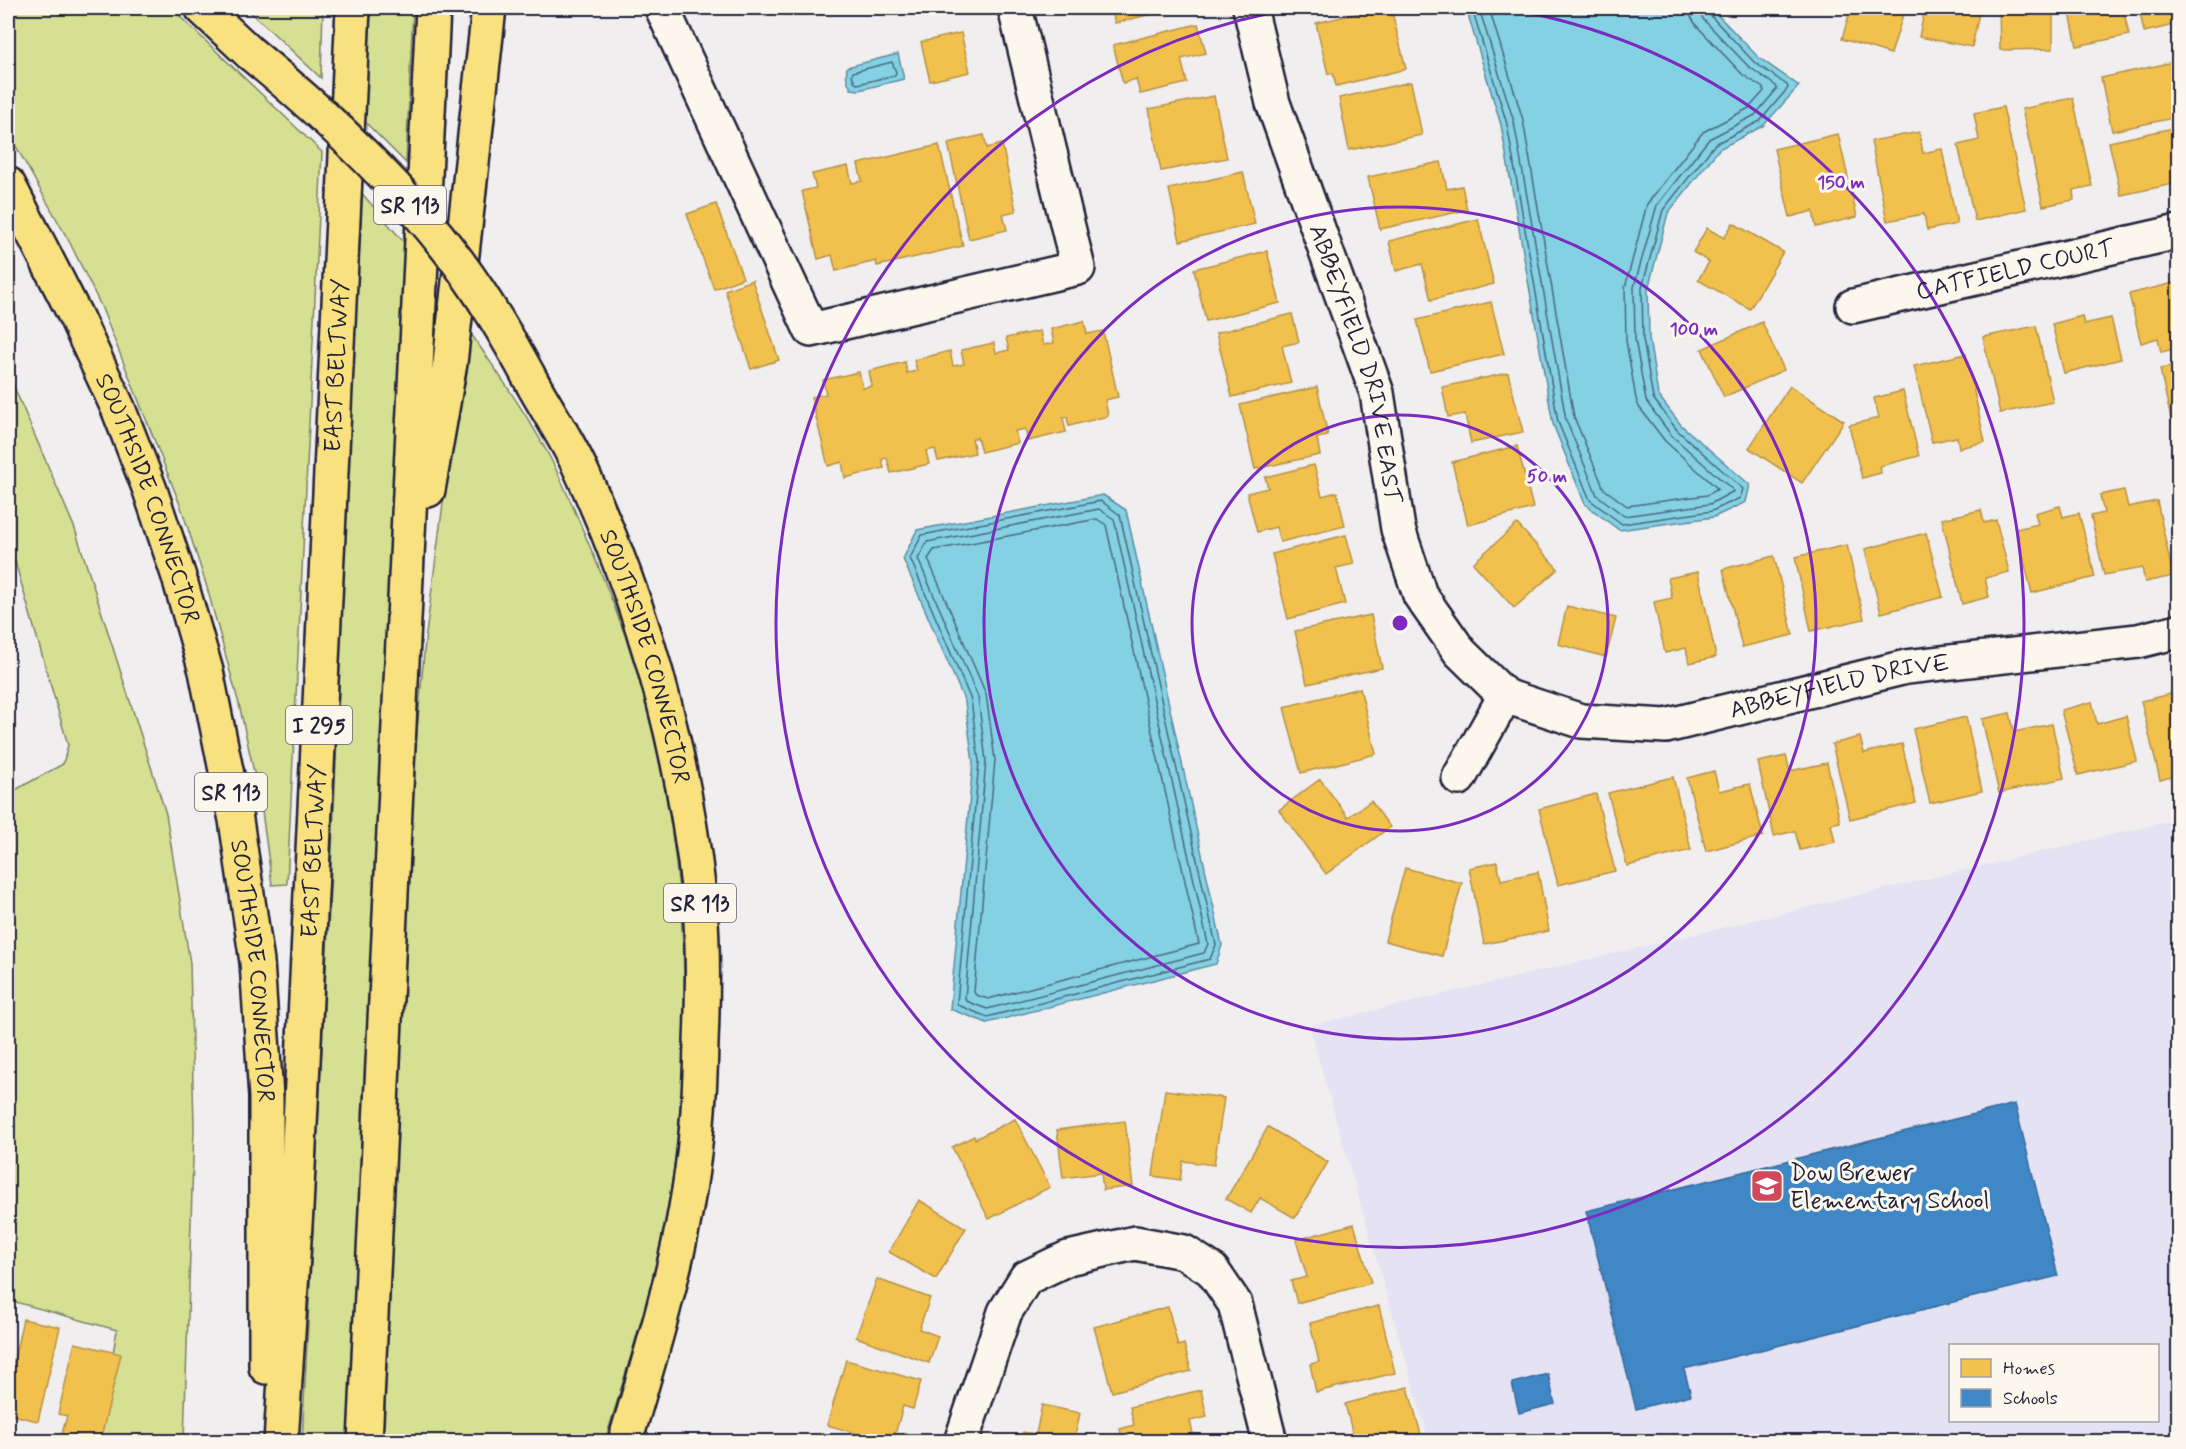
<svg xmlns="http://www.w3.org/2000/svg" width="2186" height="1449" font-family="Mynerve,sans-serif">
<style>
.built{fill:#e5e3f3;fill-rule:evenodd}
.green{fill:#d5e093;stroke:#7c8167;stroke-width:1.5}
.water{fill:#84d1e3;stroke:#5d8ba0;stroke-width:1.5}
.homes{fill:#f2c14e;stroke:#b49148;stroke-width:1.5}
.schools{fill:#3f88c5;stroke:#36699c;stroke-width:1.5}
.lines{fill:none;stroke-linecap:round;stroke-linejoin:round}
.shore{stroke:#49687e;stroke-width:1.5}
.minor-casing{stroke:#22223b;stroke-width:38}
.highway-casing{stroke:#22223b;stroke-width:38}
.minor{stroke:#fbf7ec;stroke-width:33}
.highway{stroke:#fae180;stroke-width:33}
.highway-bridge-casing{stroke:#22223b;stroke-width:38;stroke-linecap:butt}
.highway-bridge{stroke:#fae180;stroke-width:33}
.ring{fill:none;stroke:#7b2cbf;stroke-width:3}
.labels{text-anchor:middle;stroke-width:6;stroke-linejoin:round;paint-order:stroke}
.shield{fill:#fbf7ec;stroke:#636270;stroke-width:1.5}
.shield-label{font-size:22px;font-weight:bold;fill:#22223b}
.street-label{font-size:24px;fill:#22223b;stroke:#fbf7ec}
.poi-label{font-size:24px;fill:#22223b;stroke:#fbf7ec;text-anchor:start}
.centre{fill:#7b2cbf;stroke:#fbf7ec;stroke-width:3}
.ring-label{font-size:18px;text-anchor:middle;font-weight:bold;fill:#7b2cbf;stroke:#fbf7ec;stroke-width:6;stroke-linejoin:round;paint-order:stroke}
</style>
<rect width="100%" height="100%" fill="#f1eeef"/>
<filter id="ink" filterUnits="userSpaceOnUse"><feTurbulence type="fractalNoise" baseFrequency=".0167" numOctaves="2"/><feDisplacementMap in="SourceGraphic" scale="12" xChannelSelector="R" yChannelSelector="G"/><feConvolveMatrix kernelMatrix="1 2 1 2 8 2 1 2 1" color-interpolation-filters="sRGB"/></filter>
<g filter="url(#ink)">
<path class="built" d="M2178,819v622h-749l-120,-415zM1950,1346h208v74h-208z"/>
<g class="green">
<path d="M8,8h163l151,144 -35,732 -15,1 -11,-81 -22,-100 -33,-120 -25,-77 -80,-201 -31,-63 -62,-111z"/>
<path d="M245,8h78l-2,70 -65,-61z"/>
<path d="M371,8h42l-7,155 -41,-41z"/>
<path d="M359,190l49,57 -60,1194 -46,1 32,-632z"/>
<path d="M466,326c27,41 57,81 80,124 15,27 27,57 39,85 24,56 47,113 62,172 38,150 47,307 27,461 -12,93 -42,184 -69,273l-222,1 31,-677 11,-123z"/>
<path d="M8,373l67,156 91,285 24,149 4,164 -10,314h-86l19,-111 -109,-30v-506l55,-30 5,-19 -52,-180 -8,-23z"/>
</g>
<g class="water">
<path d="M1466,8h245l47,49 41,29 -36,40 -44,23 -51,64 -20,76 1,49 9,57 23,30 69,60 -4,17 -32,15 -95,13 -34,-26 -32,-80 -52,-299z"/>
<path d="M898,54l6,25 -45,11 -8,-1c-5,-9 -5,-13 -4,-22z"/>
<path d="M1103,495l23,15 96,435 -6,19 -229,59 -37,-14 23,-246 -8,-61 -62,-143 14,-29z"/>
</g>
<g class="homes">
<path d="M1111,8h65l-61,15z"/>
<path d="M1380,8h11l15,61 -70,17 -3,-13 -5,1 -12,-51z"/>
<path d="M1851,8h54l-14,46 -49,-15z"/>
<path d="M1925,8h55l-8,39 -53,-10z"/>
<path d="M1999,8h54v41l-53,1z"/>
<path d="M2069,8h54l6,27 -52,11z"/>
<path d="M2139,8h39v16l-34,8z"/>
<path d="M1198,24l8,29 -25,6 6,24 -47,11 -4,-15 -13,4 -10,-38z"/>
<path d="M961,33l9,39 -40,9 -9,-39z"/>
<path d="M2178,61v56l-66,14 -11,-53z"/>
<path d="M1411,82l11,53 -73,15 -10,-52z"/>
<path d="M1214,96l13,62 -66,13 -12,-62z"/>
<path d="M2073,98l19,88 -19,4 1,10 -31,6 -21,-97z"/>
<path d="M2003,107l23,102 -51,12 -17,-76 21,-5 -5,-27z"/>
<path d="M2178,127v56l-57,12 -12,-53z"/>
<path d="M1919,132l4,21 19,-4 15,75 -30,6 -3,-16 -37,7 -16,-80z"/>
<path d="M1838,134l19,83 -41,10 -3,-16 -23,6 -16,-68z"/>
<path d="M984,135l3,13 15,-4 14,67 -13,3 4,16 -38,9 -21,-96z"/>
<path d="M939,145l24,101 -86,20 -1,-5 -40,10 -4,-16 -14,4 -16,-68 14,-3 -4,-14 36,-8 4,17 10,-2 -4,-17z"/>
<path d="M1441,162l6,27 15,-3 5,24 -87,19 -12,-52z"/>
<path d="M1243,172l12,52 -75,17 -11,-52z"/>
<path d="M716,204l27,74 -29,11 -27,-75z"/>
<path d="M1478,219l16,65 -63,16 -9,-36 -26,7 -7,-30z"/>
<path d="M1733,223l50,29 -33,57 -52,-29 11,-18 -16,-10 14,-24 17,10z"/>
<path d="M1267,251l13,52 -74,18 -12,-52z"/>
<path d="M752,280l27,80 -28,9 -26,-79z"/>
<path d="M2178,282v66l-17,4 -3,-14 -17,5 -12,-49z"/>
<path d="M1491,302l13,52 -74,17 -13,-51z"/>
<path d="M1292,314l7,28 -17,4 9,37 -59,14 -16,-64z"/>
<path d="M2082,316l2,8 27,-6 10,41 -57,14 -12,-49z"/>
<path d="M1084,321l3,13 16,-3 15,66 -13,3 3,16 -39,10 -2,-9 -4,1 3,14 -38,9 -3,-12 -10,2 3,12 -37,9 -4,-15 -5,2 3,14 -37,8 -3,-12 -9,2 3,13 -38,9 -4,-15 -5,1 2,9 -39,10 -3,-16 -14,4 -17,-69 15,-3 -3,-14 36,-8 4,16 9,-2 -3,-15 36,-9 2,11 10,-2 -3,-11 36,-9 3,15 11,-2 -3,-14 33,-7 2,10 13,-3 -3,-12 34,-7 3,14 11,-2 -3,-14z"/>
<path d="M1762,322l22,48 -60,27 -22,-48z"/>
<path d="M2036,326l17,76 -53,11 -17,-76z"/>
<path d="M1966,354l19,88 -26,6 -2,-11 -25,5 -18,-76z"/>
<path d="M2178,365v62l-5,1 -13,-59z"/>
<path d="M1508,373l15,59 -52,11 -6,-29 -17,3 -6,-30z"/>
<path d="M1790,386l54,35 -42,62 -53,-35z"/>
<path d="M1317,387l11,49 -11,2 3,17 -65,14 -15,-64z"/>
<path d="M1903,391l16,65 -39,10 1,7 -19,5 -13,-53 30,-7 -5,-20z"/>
<path d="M1517,446l16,62 -65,17 -16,-63z"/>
<path d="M1314,465l8,31 15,-4 8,34 -65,16 -4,-15 -19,5 -10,-39 21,-5 -3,-11z"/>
<path d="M2124,490l4,17 29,-6 16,75 -28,6 -3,-14 -38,7 -13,-59 13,-3 -4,-18z"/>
<path d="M2060,506l3,11 16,-4 16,64 -63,16 -16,-64 22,-5 -3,-11z"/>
<path d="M1981,510l3,13 12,-3 13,52 -24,6 4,19 -27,7 -20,-85z"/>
<path d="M1517,524l41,45 -44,39 -41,-45z"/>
<path d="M1926,533l17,64 -62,16 -16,-64z"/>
<path d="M1346,535l8,29 -18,4 9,36 -57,15 -16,-65z"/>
<path d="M1847,545l17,74 -53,12 -16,-74z"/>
<path d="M1774,556l19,79 -51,12 -19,-78z"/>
<path d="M1698,572l18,85 -27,6 -3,-15 -21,5 -11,-51 18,-4 -4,-20z"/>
<path d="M1567,606l49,12 -10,39 -48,-13z"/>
<path d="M1371,615l11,53 -75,16 -12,-53z"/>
<path d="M1360,688l16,66 -75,19 -17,-66z"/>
<path d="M2178,692v83l-18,5 -19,-79z"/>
<path d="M2092,702l5,22 29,-8 11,45 -59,14 -17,-65z"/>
<path d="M2010,713l4,19 38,-8 12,54 -65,15 -17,-74z"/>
<path d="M1966,717l16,74 -52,12 -17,-74z"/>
<path d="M1860,737l4,16 38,-9 14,59 -66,16 -18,-75z"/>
<path d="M1786,756l4,15 37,-8 13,59 -9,2 4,18 -35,8 -5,-19 -21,5 -16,-74z"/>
<path d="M1714,771l5,20 31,-7 13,52 -57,15 -19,-73z"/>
<path d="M1673,777l18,73 -64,16 -19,-73z"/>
<path d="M1320,779l28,38 23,-16 19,26 -64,47 -47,-64z"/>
<path d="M1596,794l19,77 -57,14 -19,-76z"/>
<path d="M1497,862l4,18 37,-8 11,59 -65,13 -15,-76z"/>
<path d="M1405,868l57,15 -20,73 -57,-15z"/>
<path d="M1165,1090l59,8 -10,67 -31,-4 -3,19 -27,-4z"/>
<path d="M1015,1119l35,68 -61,32 -37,-72 22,-11 1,3z"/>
<path d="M1125,1121l8,65 -30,4 -2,-17 -38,5 -6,-48z"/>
<path d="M1268,1127l60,35 -33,56 -35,-20 -9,15 -25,-14z"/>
<path d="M919,1200l47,28 -30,51 -47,-27z"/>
<path d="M1354,1224l17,59 -74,20 -6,-22 16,-4 -11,-37z"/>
<path d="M877,1279l53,19 -11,31 19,7 -9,27 -73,-26z"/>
<path d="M1379,1306l16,67 -79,19 -6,-28 9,-2 -9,-39z"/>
<path d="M1168,1307l10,39 6,-2 7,27 -79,21 -18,-65z"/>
<path d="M23,1319l37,8 -22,94 -30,-7v-27z"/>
<path d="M75,1343l46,11 -21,88h-21l-18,-5 6,-21 -9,-2z"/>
<path d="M846,1360l75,21 -8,28 -10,-3 -10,36h-7l-59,-17z"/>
<path d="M1408,1387l15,55h-90v-2l20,-5 -8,-31z"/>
<path d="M1201,1390l6,27 -17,4 5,21h-72l-3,-13 14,-4 -4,-18z"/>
<path d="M1042,1405l38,8 -6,29h-53l2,-10 13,2z"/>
</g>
<g class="schools">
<path d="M2015,1104l43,172 -374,93 7,26 -55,14 -50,-198z"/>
<path d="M1548,1374l7,30 -36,9 -7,-30z"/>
</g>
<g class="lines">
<g class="shore">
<path d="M1472,8l35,116 51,298 32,78 32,24 90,-13 28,-13 3,-9 -66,-59 -24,-32 -10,-59 -1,-51 21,-78 52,-66 45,-23 28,-33 -1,-3 -33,-23 -45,-48 -2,-6"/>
<path d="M1479,8l35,114 52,298 31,75 27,21 86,-12 24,-13 -63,-56 -25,-34 -11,-62 -1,-52 23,-82 52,-66 46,-24 22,-26 -1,-3 -28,-20 -45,-47 -4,-11"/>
<path d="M1489,8l34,112 51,297 30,72 23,17 80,-11 11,-6 -53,-48 -26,-34 -3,-8 -10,-59 -1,-52 22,-84 56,-72 46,-24 15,-17 -1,-3 -21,-14 -46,-49 -5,-8 -1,-9"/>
<path d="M892,62l4,10 -1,3 -37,9 -3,-1 -3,-8 1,-3z"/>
<path d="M1101,501l19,14 96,430 -6,14 -223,58 -29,-12 -1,-2 22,-241 -8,-62 -61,-142 12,-23z"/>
<path d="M1099,509l15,10 94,425 -4,9 -217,56 -21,-8 -1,-3 21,-237 -8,-64 -60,-138 9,-17z"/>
<path d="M1097,519l9,6 93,419 -211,55 -12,-4 -2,-3 21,-232 -9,-66 -58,-135 6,-9z"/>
</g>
<g class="minor-casing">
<g id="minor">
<path d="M662,8l149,322 267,-62 -63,-260"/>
<path id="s1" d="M1250,8l23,95 104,290 21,136 22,66 40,57 45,44 76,25 85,5 240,-59 232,-26 40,-10"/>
<path id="s2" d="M1853,306l325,-74"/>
<path d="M1459,778l46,-82"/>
<path d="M961,1442l44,-130 21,-34 42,-20 67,-15 49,9 28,18 23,34 35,138"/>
</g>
</g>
<g class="highway-casing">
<g id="highway">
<path d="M202,8l48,45"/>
<path id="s3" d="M8,184l67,131 43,93 32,82 29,87 27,94 30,149 21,142 9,135v270"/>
<path id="s4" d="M534,386c15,27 33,54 46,82 62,134 103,279 119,427 5,49 4,99 2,148 -1,55 -5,110 -15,165 -14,79 -38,156 -61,234"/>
<path d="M428,490l22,-127 39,-355"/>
<path id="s5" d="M281,1442l15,-233 57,-1201"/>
<path d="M365,1442l68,-1434"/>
</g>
</g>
<use href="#minor" class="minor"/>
<use href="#highway" class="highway"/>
<g class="highway-bridge-casing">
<path id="highway-bridge" d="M250,53c76,62 149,130 208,209 29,39 53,81 76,124"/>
</g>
<use href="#highway-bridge" class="highway-bridge"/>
</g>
</g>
<g class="ring">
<circle cx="1400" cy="623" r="208"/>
<circle cx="1400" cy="623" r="416"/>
<path d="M1503 8A624 624 0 1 1 1297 8"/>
</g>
<defs>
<g id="school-square" transform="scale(1.725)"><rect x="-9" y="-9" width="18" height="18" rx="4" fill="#d1495b" stroke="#fbf7ec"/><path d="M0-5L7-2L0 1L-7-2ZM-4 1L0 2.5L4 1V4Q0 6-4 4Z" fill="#fff"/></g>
</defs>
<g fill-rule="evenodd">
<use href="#school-square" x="1767" y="1186"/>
</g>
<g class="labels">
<g class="shield">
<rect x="374" y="186" width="72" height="38" rx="4.5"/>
<rect x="286" y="706" width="66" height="38" rx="4.5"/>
<rect x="195" y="773" width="72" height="38" rx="4.5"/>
<rect x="664" y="884" width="72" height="38" rx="4.5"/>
</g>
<g class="shield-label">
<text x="410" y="213">SR 113</text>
<text x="319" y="733">I 295</text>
<text x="231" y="800">SR 113</text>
<text x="700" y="911">SR 113</text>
</g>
<g class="street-label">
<text dy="8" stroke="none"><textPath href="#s2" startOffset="166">CATFIELD COURT</textPath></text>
<text dy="8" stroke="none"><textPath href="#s1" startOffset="372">ABBEYFIELD DRIVE EAST</textPath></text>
<text dy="8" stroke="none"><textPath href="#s5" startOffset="1078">EAST BELTWAY</textPath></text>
<text dy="8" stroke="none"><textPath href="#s3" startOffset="345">SOUTHSIDE CONNECTOR</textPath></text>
<text dy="8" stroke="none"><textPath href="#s4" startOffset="294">SOUTHSIDE CONNECTOR</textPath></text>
<text dy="8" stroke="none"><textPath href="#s1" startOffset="1089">ABBEYFIELD DRIVE</textPath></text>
<text dy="8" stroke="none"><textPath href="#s5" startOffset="592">EAST BELTWAY</textPath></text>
<text dy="8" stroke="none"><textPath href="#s3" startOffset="831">SOUTHSIDE CONNECTOR</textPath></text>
</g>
<g class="poi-label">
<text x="1790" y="1180">Dow Brewer<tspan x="1790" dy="28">Elementary School</tspan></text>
</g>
</g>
<circle cx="1400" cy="623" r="9" class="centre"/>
<g class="ring-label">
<text x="1841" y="188">150 m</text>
<text x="1694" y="335">100 m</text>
<text x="1547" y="482">50 m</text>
</g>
<rect width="2186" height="1449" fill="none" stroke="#fbf7ec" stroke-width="30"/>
<rect x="15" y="15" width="2156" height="1419" fill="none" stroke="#22223b" stroke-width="2" filter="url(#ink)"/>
<rect x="1949" y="1344" width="210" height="78" fill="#fbf7ec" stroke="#a4a2a5" stroke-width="1.5"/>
<rect x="1961" y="1359" width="30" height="18" fill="#f2c14e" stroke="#a4a2a5" stroke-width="1.5"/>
<text x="2003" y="1374" font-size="18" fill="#22223b">Homes</text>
<rect x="1961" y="1389" width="30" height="18" fill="#3f88c5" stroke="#a4a2a5" stroke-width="1.5"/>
<text x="2003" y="1404" font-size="18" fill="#22223b">Schools</text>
</svg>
